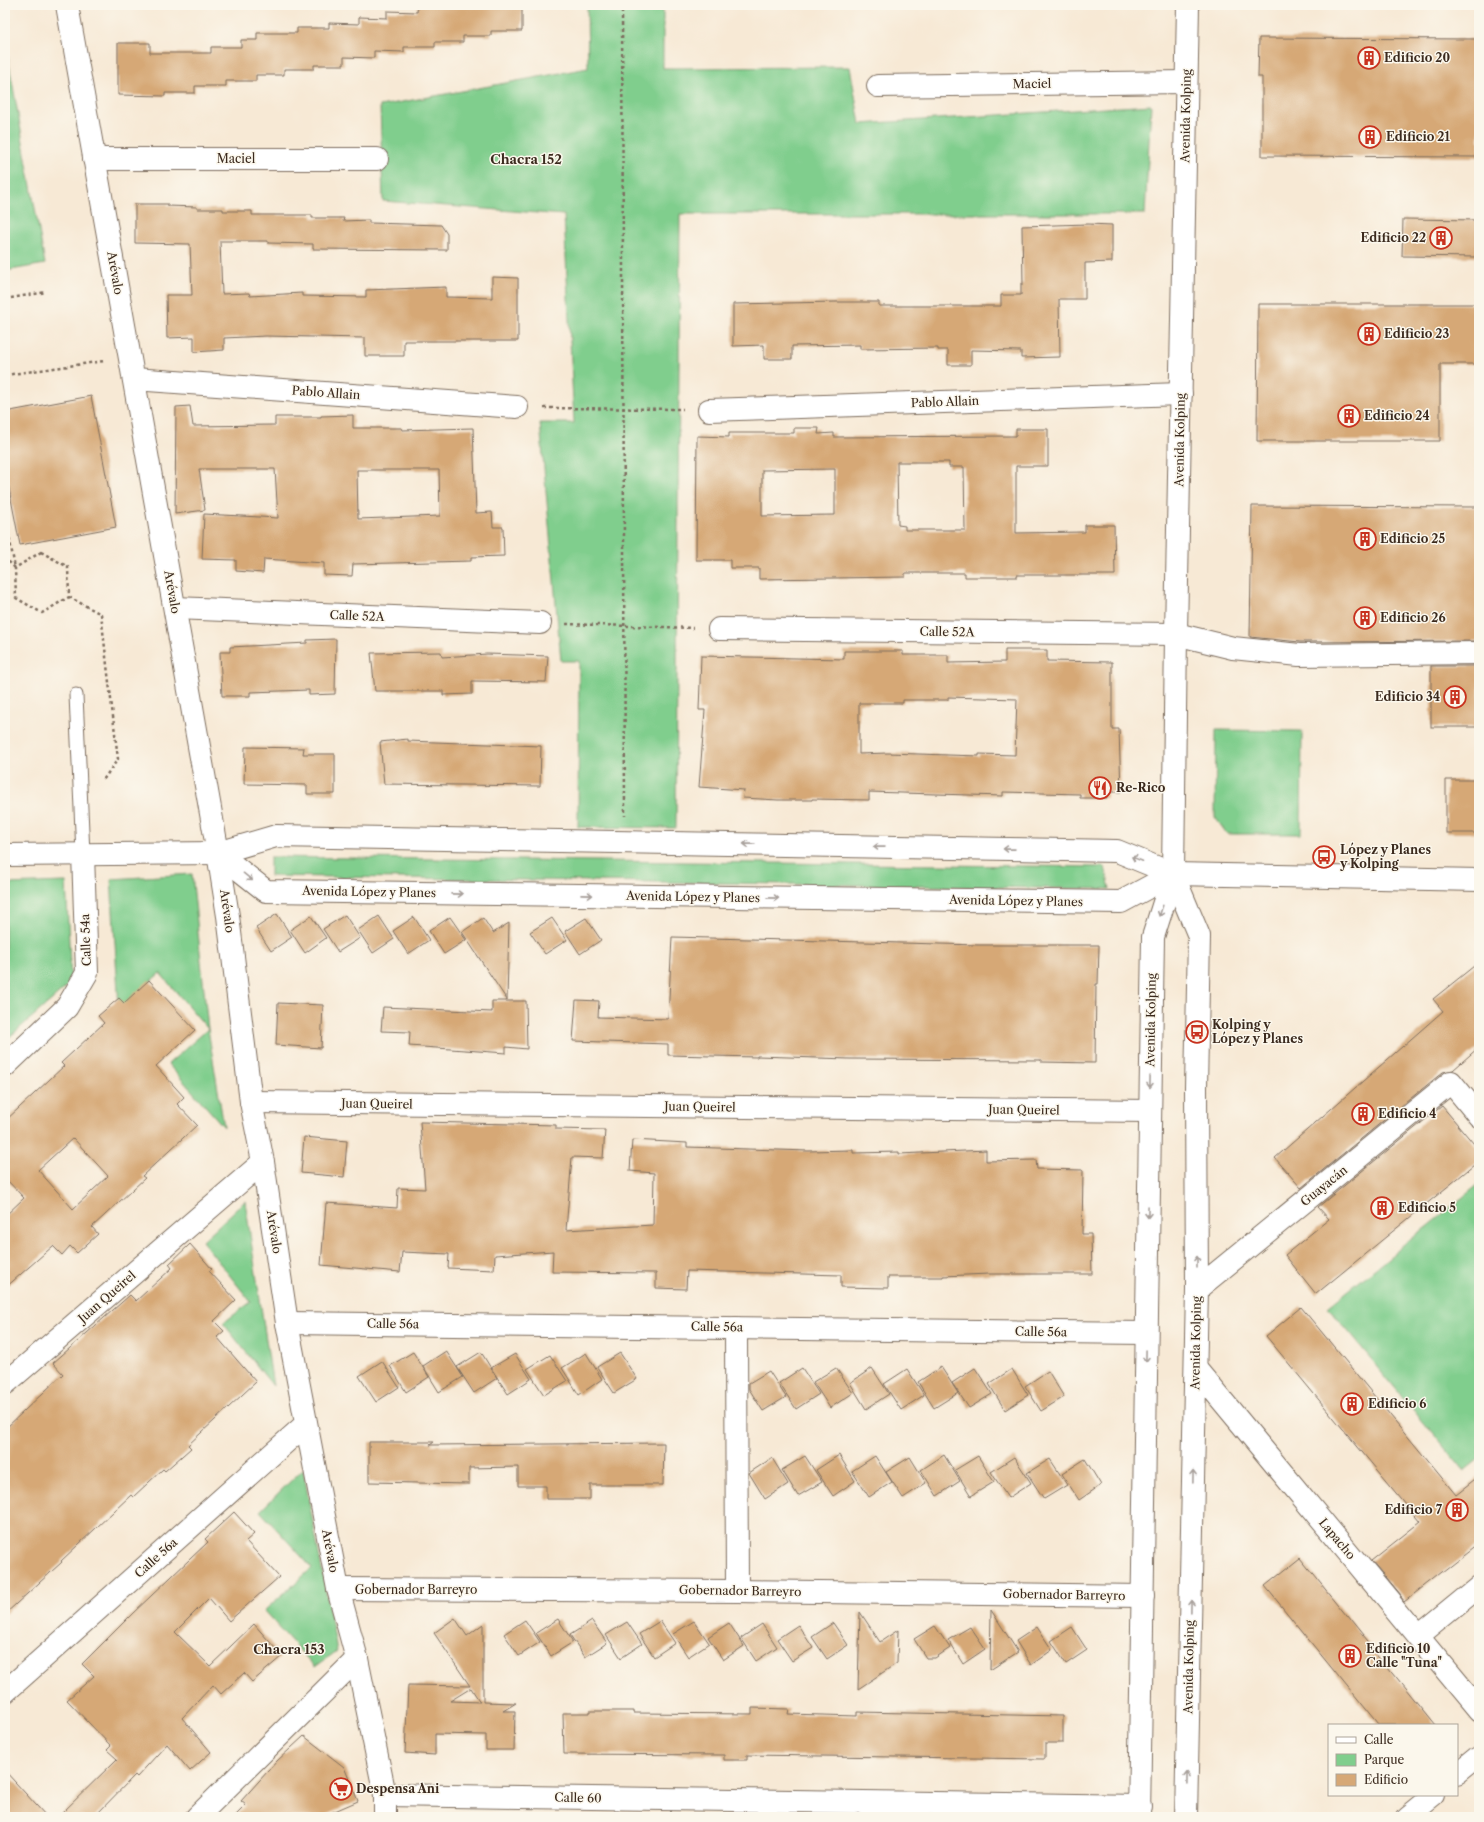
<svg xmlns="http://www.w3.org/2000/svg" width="1484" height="1822" font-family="'Libre Caslon Text',serif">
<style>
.green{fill:#80ce8d;stroke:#5e7c56}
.building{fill:#d6a876;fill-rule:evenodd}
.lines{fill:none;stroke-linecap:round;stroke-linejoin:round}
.lane-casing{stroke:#7d6d5e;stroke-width:15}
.street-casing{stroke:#7d6d5e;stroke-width:24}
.secondary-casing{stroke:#7d6d5e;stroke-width:24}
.primary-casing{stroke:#7d6d5e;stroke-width:24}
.path{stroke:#7d6d5e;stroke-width:2.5;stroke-dasharray:3 3;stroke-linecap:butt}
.lane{stroke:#fff;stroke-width:13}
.street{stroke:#fff;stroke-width:22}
.secondary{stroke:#fff;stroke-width:22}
.primary{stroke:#fff;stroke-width:22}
.oneway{stroke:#a79f9a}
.labels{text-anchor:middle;stroke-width:3;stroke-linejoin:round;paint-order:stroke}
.poi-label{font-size:12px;font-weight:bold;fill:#3b2a1e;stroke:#fbf7ec;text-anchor:start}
.street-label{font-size:12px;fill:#3b2a1e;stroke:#fbf7ec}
.neighbourhood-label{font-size:13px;font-weight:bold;fill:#3b2a1e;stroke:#fbf7ec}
</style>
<rect width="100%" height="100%" fill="#fbf7ec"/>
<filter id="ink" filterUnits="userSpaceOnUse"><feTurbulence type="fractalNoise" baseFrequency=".025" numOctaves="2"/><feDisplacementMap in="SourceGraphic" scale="8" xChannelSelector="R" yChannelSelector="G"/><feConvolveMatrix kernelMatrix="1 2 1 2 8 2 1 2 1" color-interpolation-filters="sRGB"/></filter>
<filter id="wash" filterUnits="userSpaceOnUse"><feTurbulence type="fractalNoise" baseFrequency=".012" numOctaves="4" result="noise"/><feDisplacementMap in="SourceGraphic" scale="16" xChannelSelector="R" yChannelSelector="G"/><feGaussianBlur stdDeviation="0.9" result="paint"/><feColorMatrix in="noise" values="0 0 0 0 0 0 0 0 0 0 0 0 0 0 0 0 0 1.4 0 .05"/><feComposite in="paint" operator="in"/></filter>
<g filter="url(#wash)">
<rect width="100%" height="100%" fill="#f7e9d5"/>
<g class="green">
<path d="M587,5h76v63l187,-1 10,57 291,-19 -6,109h-465l-4,614 -98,-1 1,-166h-18l-21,-238h34l-10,-208 -181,-14 -3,-95 208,-38z"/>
<path d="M5,42l40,222 -40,7z"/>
<path d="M1216,730l86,1 -1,103h-74l-12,-17z"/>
<path d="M270,857l835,10 5,22 -840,-13z"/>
<path d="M192,874l16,155 16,98 -56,-63 40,-35 -48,-56 -41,35 -8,-129z"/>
<path d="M66,882l5,101 -66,58v-157z"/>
<path d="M1479,1184v275l-15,12 -136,-164z"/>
<path d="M245,1201l28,185 -50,-63 28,-21 -49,-61z"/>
<path d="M303,1469l34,182 -22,16 -51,-56 48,-43 -52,-57z"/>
</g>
<g id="blocks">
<g class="building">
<path d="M418,5h104v26h-31v5h-28v6h-28v5h-31v5l-30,-1v7l-30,-1v8h-30v4h-30v6h-28v6h-30v5h-31v7h-30v3l-47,-1v-52h32v10h61v-6h30v-7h16v-7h40v-5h32v-5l30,1v-7l28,1v-7l30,1z"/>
<path d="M1259,38l220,1v118l-217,-1v-79h-4z"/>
<path d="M135,204h33v2l29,1v2h26v2h29v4h60v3h32l-1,3 26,-1v3l72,2 6,9v16l-134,-1v-5l-45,-1v-2h-48l2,53 27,-1 1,3 52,-3v3l64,1v-7l80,-3v10l46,1v-21l26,1v63h-114v15h-39v-18l-99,-2 -42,2v12l-30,2v-15l-27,1 -1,-43h26l-2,-51 -55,-1z"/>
<path d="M1403,219l76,1v37l-77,-1z"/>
<path d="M1088,224l24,1v37l-27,1v36h-26l1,58 -39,1v-7l-50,-1v15h-23v-15h-10v-2l-78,1v-4l-68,1v13h-28v-14l-31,1v-42l103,-2h43v4h122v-11h20v-11h2l-1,-58z"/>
<path d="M1258,304h221v60h-39v77h-183z"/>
<path d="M91,396l25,131 -96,18 -15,-77v-56z"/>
<path d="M190,406l3,20 82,-1v-8h46v-1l32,-1v13h49v2l71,-2 3,85 16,-1 1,15h10l1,29 -33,1v4l-118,3 -1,12 -28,-1v-12l-60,-4 -1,14 -27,-2v-11l-34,-1 2,-45 74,4 -3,-49h-76l6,41 -30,4 1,-107zM357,470h82l1,46 -82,3z"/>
<path d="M794,428h25l-1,6 16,-1v4l182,-1v-7h32v37h-32v67l69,-1v-7h29l1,50h-98v2h-52v-4h-60v4l-146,2v-11h-29v-8h-34l1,-124 32,1v-4h65zM897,462h52v5h15l1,63h-60v-4l-7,-1zM835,469v46l-73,1v-46z"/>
<path d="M1252,506l227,1v134l-179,1 -50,-5z"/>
<path d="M336,639l-1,55 -26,1v-5l-59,2v4h-28l-2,-44h10v-5l77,-4v-3z"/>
<path d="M1005,650h42v11l65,1v67h7l2,63h-14v6h-27v-4l-77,-2v4l-134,-4v8l-57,-1v1h-34l-35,-2 1,-8 -45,-3 6,-77h-6l2,-54 143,3v-8h59v4h45v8l57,-1zM948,697l69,2 -2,56 -36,-1v2l-91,-3 -29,1v-51h44v-3h45z"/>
<path d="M441,652l1,5 45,-3 61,2 -2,26 -74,-1v13l-29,1v-4h-68l-4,-38z"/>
<rect x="1431" y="666" width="48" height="61"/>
<path d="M408,739v2l133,5 -1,40 -156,-2 -4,-42z"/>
<path d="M245,747l59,1 -1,6h32v40h-28v-9l-63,-1z"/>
<rect x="1446" y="780" width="33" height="53"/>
<path d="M277,914l15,23 -21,14 -15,-23z"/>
<path d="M345,915l15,23 -22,14 -15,-23z"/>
<path d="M311,916l15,22 -21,15 -15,-23z"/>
<path d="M379,916l15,23 -21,14 -15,-23z"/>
<path d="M414,917l15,23 -21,14 -15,-23z"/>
<path d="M450,917l16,23 -22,14 -15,-23z"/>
<path d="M483,918l10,15 16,-10 -2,77 -45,-68z"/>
<path d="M552,918l15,22 -22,14 -15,-22z"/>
<path d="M586,918l15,22 -21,14 -15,-23z"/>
<path d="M672,937l306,8h121l-1,39h-2l-1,79 -54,-1v-2l-192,-1 -92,-3v1l-89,-2v-11l-95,-3 3,-41 23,1 -1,16 70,2z"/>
<path d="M1479,962v85l-26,23 -10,2 -142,116 -26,-30 168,-147 -10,-12z"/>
<path d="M149,980l46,50 -39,36 28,31 -7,7 20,21 -55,51 3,2 -53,49 6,7 -21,19 -7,-7 -8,9 -9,-9 -48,42v-72l19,-18 -19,-20v-57l59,-55 -3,-3 43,-40 -6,-7 21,-18 5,5zM73,1138l35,38 -35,33 -35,-39z"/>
<path d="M492,1001h34l1,48 -21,-2v6l-97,-7 1,-14 -29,-1 2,-24 109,5z"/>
<path d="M278,1003l45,2 -2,43 -45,-3z"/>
<path d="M1442,1106l37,44v11l-163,133 -31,-39 44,-36 -11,-12z"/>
<path d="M420,1122l136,3v4l49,1 -2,28 -31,-1 -6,73 87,-5 1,-52 -24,-2 2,-31 55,3v4l121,4 45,-1v3l46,-1v2l87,-4v11l50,-1 1,9 46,1 -1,64h9l1,40h-103l-46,2v1h-55v11l-47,-1v-12l-154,-4 -1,18 -30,-1v-15l-104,-1 1,-21 -58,4 -1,15 -46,-2 1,-14 -47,-2 -2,20 -79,-7 5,-62 71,5 1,-20 27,1z"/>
<path d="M304,1137l43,4 -3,36 -43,-4z"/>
<path d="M190,1244l22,25 -3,2 27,29 -22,21 10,10 -7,6 39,45 -68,63 3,3 -26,23 -2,-2 -30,28 -2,-2 -70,66 1,1 -57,52v-185l58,-55 -10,-11 77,-68 6,6 36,-33 -3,-4z"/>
<path d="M1301,1307l155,188 23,-18v67l-74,58 -34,-41 49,-39 -154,-186z"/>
<path d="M446,1351l17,26 -24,15 -16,-26z"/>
<path d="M413,1352l16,25 -23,15 -16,-26z"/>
<path d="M481,1352l16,26 -23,15 -17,-26z"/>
<path d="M586,1353l16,26 -23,16 -17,-27z"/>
<path d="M620,1353l17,26 -23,14 -17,-26z"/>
<path d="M515,1354l16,25 -23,15 -17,-26z"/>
<path d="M550,1355l17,26 -23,14 -17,-26z"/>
<path d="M382,1361l17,26 -23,15 -17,-26z"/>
<path d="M941,1367l17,26 -24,15 -16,-26z"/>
<path d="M802,1368l17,26 -23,15 -17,-26z"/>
<path d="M836,1368l17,25 -23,15 -17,-26z"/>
<path d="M872,1368l17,26 -23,15 -16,-26z"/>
<path d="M975,1368l17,26 -23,14 -17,-25z"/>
<path d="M907,1369l17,26 -23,15 -17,-26z"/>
<path d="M1012,1369l16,26 -23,15 -16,-26z"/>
<path d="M769,1371l17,26 -23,14 -14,-22v-6z"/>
<path d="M1048,1371l16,26 -23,14 -16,-25z"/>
<path d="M369,1442h65l-4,3 234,-2 -1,42h-73v14h-44v-13h-28v-19l-49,1v16l-100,-2z"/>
<path d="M839,1455l16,26 -22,15 -17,-26z"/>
<path d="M944,1455l16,26 -23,15 -16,-26z"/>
<path d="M805,1456l17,26 -24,14 -16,-26z"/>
<path d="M875,1456l17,26 -23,15 -17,-26z"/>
<path d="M978,1456l16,26 -23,14 -16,-26z"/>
<path d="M910,1457l16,26 -23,15 -17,-26z"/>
<path d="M1014,1457l17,26 -23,15 -17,-26z"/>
<path d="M772,1458l16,26 -23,15 -16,-26z"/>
<path d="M1050,1459l17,26 -23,14 -17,-26z"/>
<path d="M1085,1459l16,26 -22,15 -17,-26z"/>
<path d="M234,1512l20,22 -8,7 33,36 -50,44 -20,-23 -34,34 35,34 44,-42 28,32 -30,26 -8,-9 -23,21 -8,-9 -31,33 29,34 -21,19 -23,-27 -30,33 -2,-2 -41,42h-36l59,-58 -10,-9 4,-4 -44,-46 27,-24 -12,-12 51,-51 75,-71 -3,-3z"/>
<path d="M1300,1558l135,167h-57l-113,-139z"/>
<path d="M991,1610l27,42 -28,18z"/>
<path d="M860,1612l20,30 18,-12 -1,33 -39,26z"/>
<path d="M455,1618l12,18 16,-12v78l33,1 -13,8h12l-1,39h-28v-15l-51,-1v21l-30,-2 3,-68 62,1 -36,-53zM471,1688l9,14 -30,-1z"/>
<path d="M558,1619l15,23 -22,14 -15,-23z"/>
<path d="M525,1620l15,22 -21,14 -15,-22z"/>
<path d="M592,1621l15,22 -22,14 -15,-22z"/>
<path d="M660,1621l15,22 -21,14 -15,-23z"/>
<path d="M694,1621l15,22 -21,14 -15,-23z"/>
<path d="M627,1622l15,22 -21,14 -15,-23z"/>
<path d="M729,1623l15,23 -21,14 -15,-23z"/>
<path d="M833,1623l15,22 -21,14 -15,-22z"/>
<path d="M762,1624l15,23 -21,14 -15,-23z"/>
<path d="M798,1625l15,23 -21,13 -15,-22z"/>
<path d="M935,1626l15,22 -15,10h-9l-12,-19z"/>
<path d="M970,1627l15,22 -22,15 -15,-24z"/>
<path d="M1037,1627l15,23 -21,15 -15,-24z"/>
<path d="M1072,1627l15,23 -21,14 -15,-23z"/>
<path d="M752,1708l37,1 -1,5 69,2v-4l206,4v27h-18v16l-298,-4v5h-23v-5l-160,-1 -1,-41h27v-2h44v2l118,1z"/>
<path d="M304,1736l40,31 14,34 -37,16h-87l12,-12 -5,-4 36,-40z"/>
<path d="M5,1771l42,46h-42z"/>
</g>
</g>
</g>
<g filter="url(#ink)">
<use href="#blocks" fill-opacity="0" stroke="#7d6d5e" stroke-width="1"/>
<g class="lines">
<g class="lane-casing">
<path id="lane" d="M76,695l7,159"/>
</g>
<g class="street-casing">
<g id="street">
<path d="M67,5l151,848 10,63 23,186 12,60 24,161 51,266 19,70 28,136v22"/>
<path d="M878,86l308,-4"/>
<path d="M94,159h283"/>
<path d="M134,379l383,28"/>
<path d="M709,410l472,-16"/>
<path d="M175,608l365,15"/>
<path d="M719,629l457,5 57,14 66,7 180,-2"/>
<path d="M5,855l213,-2"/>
<path d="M5,1066l62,-59 20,-34 -4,-119"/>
<path d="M251,1102l899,9"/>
<path d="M1197,1289l254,-207 28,34"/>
<path d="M287,1323l859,10"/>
<path d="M736,1328l1,263"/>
<path d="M1196,1369l283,341"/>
<path d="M5,1384l258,-222"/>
<path d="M338,1589l399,2 406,5"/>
<path d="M1418,1636l61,-50"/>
<path d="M5,1692l301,-268"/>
<path d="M1457,1775l22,-18"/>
<path d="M385,1795l755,11"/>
<path d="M197,1817l160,-158"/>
<path d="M1406,1817l27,-22"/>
</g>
</g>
<g class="secondary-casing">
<g id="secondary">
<path d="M218,853l48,38 855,11 52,-28"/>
<path d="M218,853l58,-17 841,15 56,23"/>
</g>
</g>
<g class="primary-casing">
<g id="primary">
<path d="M1173,874l26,62 -3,152 1,201 -11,528"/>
<path d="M1173,874l306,6"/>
<path d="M1139,1817l14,-880 20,-63 3,-240 12,-629"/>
</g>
</g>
<g class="path">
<path d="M622,5l3,811"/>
<path d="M5,299l41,-7"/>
<path d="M5,375l99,-14"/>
<path d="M544,408l139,1"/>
<path d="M5,515l10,53 -10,-10"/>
<path d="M41,552l27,15 1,30 -27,16 -26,-15 -1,-30z"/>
<path d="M69,597l32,17 17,145 -15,21"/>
<path d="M566,624l127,4"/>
</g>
<use href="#lane" class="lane"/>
<use href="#street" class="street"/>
<use href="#secondary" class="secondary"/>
<use href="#primary" class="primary"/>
</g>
<defs><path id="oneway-shaft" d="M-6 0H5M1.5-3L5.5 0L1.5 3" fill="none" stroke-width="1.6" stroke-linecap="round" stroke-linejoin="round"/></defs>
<g class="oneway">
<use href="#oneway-shaft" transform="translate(749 844) rotate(-179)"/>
<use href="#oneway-shaft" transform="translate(879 847) rotate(-179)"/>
<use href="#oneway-shaft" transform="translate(1009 849) rotate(-179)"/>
<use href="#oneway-shaft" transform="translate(1137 859) rotate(-158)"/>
<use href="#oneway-shaft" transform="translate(248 877) rotate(39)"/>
<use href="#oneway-shaft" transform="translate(457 894) rotate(1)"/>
<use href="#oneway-shaft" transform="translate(587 895) rotate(1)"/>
<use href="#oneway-shaft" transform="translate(773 898) rotate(1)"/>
<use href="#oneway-shaft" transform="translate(1161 911) rotate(108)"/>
<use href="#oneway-shaft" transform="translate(1150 1082) rotate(91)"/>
<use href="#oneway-shaft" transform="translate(1148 1212) rotate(91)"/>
<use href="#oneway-shaft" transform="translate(1197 1262) rotate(-90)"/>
<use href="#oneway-shaft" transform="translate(1146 1356) rotate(91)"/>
<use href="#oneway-shaft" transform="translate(1193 1476) rotate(-89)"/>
<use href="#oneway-shaft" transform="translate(1191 1606) rotate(-89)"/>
<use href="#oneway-shaft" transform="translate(1187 1778) rotate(-89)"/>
</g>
</g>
<defs>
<g id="building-ring" transform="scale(1.15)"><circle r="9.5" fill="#fbf7ec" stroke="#c8321e" stroke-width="1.5"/><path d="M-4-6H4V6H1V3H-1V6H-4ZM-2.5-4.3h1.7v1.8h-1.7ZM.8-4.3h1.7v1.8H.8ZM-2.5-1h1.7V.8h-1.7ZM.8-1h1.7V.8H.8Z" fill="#c8321e"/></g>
<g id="restaurant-ring" transform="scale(1.15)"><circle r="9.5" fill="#fbf7ec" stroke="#c8321e" stroke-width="1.5"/><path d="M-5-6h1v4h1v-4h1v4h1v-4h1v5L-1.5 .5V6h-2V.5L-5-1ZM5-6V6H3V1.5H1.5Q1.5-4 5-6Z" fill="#c8321e"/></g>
<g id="bus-ring" transform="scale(1.15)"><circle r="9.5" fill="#fbf7ec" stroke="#c8321e" stroke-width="1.5"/><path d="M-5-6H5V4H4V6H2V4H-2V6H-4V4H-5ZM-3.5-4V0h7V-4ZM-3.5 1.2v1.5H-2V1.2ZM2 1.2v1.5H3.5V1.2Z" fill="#c8321e"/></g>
<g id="supermarket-ring" transform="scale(1.15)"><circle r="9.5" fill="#fbf7ec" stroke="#c8321e" stroke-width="1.5"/><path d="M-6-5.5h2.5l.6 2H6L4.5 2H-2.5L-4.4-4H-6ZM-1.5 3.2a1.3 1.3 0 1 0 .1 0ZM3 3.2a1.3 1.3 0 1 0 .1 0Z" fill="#c8321e"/></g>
</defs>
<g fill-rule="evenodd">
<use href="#building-ring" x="1369" y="58"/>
<use href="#building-ring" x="1370" y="137"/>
<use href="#building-ring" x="1441" y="238"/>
<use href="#building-ring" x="1369" y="334"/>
<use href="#building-ring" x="1349" y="416"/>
<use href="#building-ring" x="1365" y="539"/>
<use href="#building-ring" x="1365" y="618"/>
<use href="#building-ring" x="1455" y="697"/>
<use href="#restaurant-ring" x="1100" y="788"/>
<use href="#bus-ring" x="1324" y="857"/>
<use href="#bus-ring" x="1197" y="1032"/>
<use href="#building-ring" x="1363" y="1114"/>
<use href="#building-ring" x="1382" y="1208"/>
<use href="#building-ring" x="1352" y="1404"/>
<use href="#building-ring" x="1457" y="1510"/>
<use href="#building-ring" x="1350" y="1656"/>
<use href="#supermarket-ring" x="341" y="1789"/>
</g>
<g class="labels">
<g class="poi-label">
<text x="1384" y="62">Edificio 20</text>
<text x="1386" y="141">Edificio 21</text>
<text x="1426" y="242" text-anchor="end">Edificio 22</text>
<text x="1384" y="338">Edificio 23</text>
<text x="1364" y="420">Edificio 24</text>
<text x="1380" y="543">Edificio 25</text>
<text x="1380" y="622">Edificio 26</text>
<text x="1440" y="701" text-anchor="end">Edificio 34</text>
<text x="1116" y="792">Re-Rico</text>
<text x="1340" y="854">López y Planes<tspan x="1340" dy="14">y Kolping</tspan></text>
<text x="1212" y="1029">Kolping y<tspan x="1212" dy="14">López y Planes</tspan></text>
<text x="1378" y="1118">Edificio 4</text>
<text x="1398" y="1212">Edificio 5</text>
<text x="1368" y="1408">Edificio 6</text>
<text x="1442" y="1514" text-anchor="end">Edificio 7</text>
<text x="1366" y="1653">Edificio 10<tspan x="1366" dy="14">Calle "Tuna"</tspan></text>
<text x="356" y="1793">Despensa Ani</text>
</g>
<g class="street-label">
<text transform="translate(1032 84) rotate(-1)" y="4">Maciel</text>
<text transform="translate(1186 116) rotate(-89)" y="4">Avenida Kolping</text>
<text x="236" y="163">Maciel</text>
<text transform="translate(115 273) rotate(80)" y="4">Arévalo</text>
<text transform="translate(326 393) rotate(4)" y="4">Pablo Allain</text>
<text transform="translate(945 402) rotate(-2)" y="4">Pablo Allain</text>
<text transform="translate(1180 440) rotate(-89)" y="4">Avenida Kolping</text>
<text transform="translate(172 592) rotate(80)" y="4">Arévalo</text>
<text transform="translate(357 616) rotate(2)" y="4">Calle 52A</text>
<text transform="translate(947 632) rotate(1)" y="4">Calle 52A</text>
<text transform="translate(369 892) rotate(1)" y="4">Avenida López y Planes</text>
<text transform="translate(693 897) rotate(1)" y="4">Avenida López y Planes</text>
<text transform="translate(1016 901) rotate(1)" y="4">Avenida López y Planes</text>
<text transform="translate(227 911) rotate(82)" y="4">Arévalo</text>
<text transform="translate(86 940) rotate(-92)" y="4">Calle 54a</text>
<text transform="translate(1151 1020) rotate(-89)" y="4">Avenida Kolping</text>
<text transform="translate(377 1104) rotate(1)" y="4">Juan Queirel</text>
<text transform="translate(700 1107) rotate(1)" y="4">Juan Queirel</text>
<text transform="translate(1024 1110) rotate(1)" y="4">Juan Queirel</text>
<text transform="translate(1324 1186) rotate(-39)" y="4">Guayacán</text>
<text transform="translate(274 1232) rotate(81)" y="4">Arévalo</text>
<text transform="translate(107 1297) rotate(-41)" y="4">Juan Queirel</text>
<text transform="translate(393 1324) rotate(1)" y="4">Calle 56a</text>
<text transform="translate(717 1327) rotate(1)" y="4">Calle 56a</text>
<text transform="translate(1041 1332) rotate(1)" y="4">Calle 56a</text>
<text transform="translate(1196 1343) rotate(-89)" y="4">Avenida Kolping</text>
<text transform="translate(1337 1539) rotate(50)" y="4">Lapacho</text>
<text transform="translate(330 1551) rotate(79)" y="4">Arévalo</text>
<text transform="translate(156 1558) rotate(-42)" y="4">Calle 56a</text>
<text x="416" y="1594">Gobernador Barreyro</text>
<text transform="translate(740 1591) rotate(1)" y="4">Gobernador Barreyro</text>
<text transform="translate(1064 1595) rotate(1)" y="4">Gobernador Barreyro</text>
<text transform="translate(1189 1667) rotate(-89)" y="4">Avenida Kolping</text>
<text transform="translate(578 1798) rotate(1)" y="4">Calle 60</text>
</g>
<g class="neighbourhood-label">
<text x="526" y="164">Chacra 152</text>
<text x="289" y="1654">Chacra 153</text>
</g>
</g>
<rect width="1484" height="1822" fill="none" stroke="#fbf7ec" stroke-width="20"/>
<rect x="1328" y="1724" width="130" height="72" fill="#fbf7ec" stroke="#aea59a"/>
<rect x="1336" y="1737" width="20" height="6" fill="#ffffff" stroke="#aea59a"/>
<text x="1364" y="1744" font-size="12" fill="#3b2a1e">Calle</text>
<rect x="1336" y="1754" width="20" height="12" fill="#80ce8d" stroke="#aea59a"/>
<text x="1364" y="1764" font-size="12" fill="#3b2a1e">Parque</text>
<rect x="1336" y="1774" width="20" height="12" fill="#d6a876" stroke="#aea59a"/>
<text x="1364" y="1784" font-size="12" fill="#3b2a1e">Edificio</text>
</svg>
